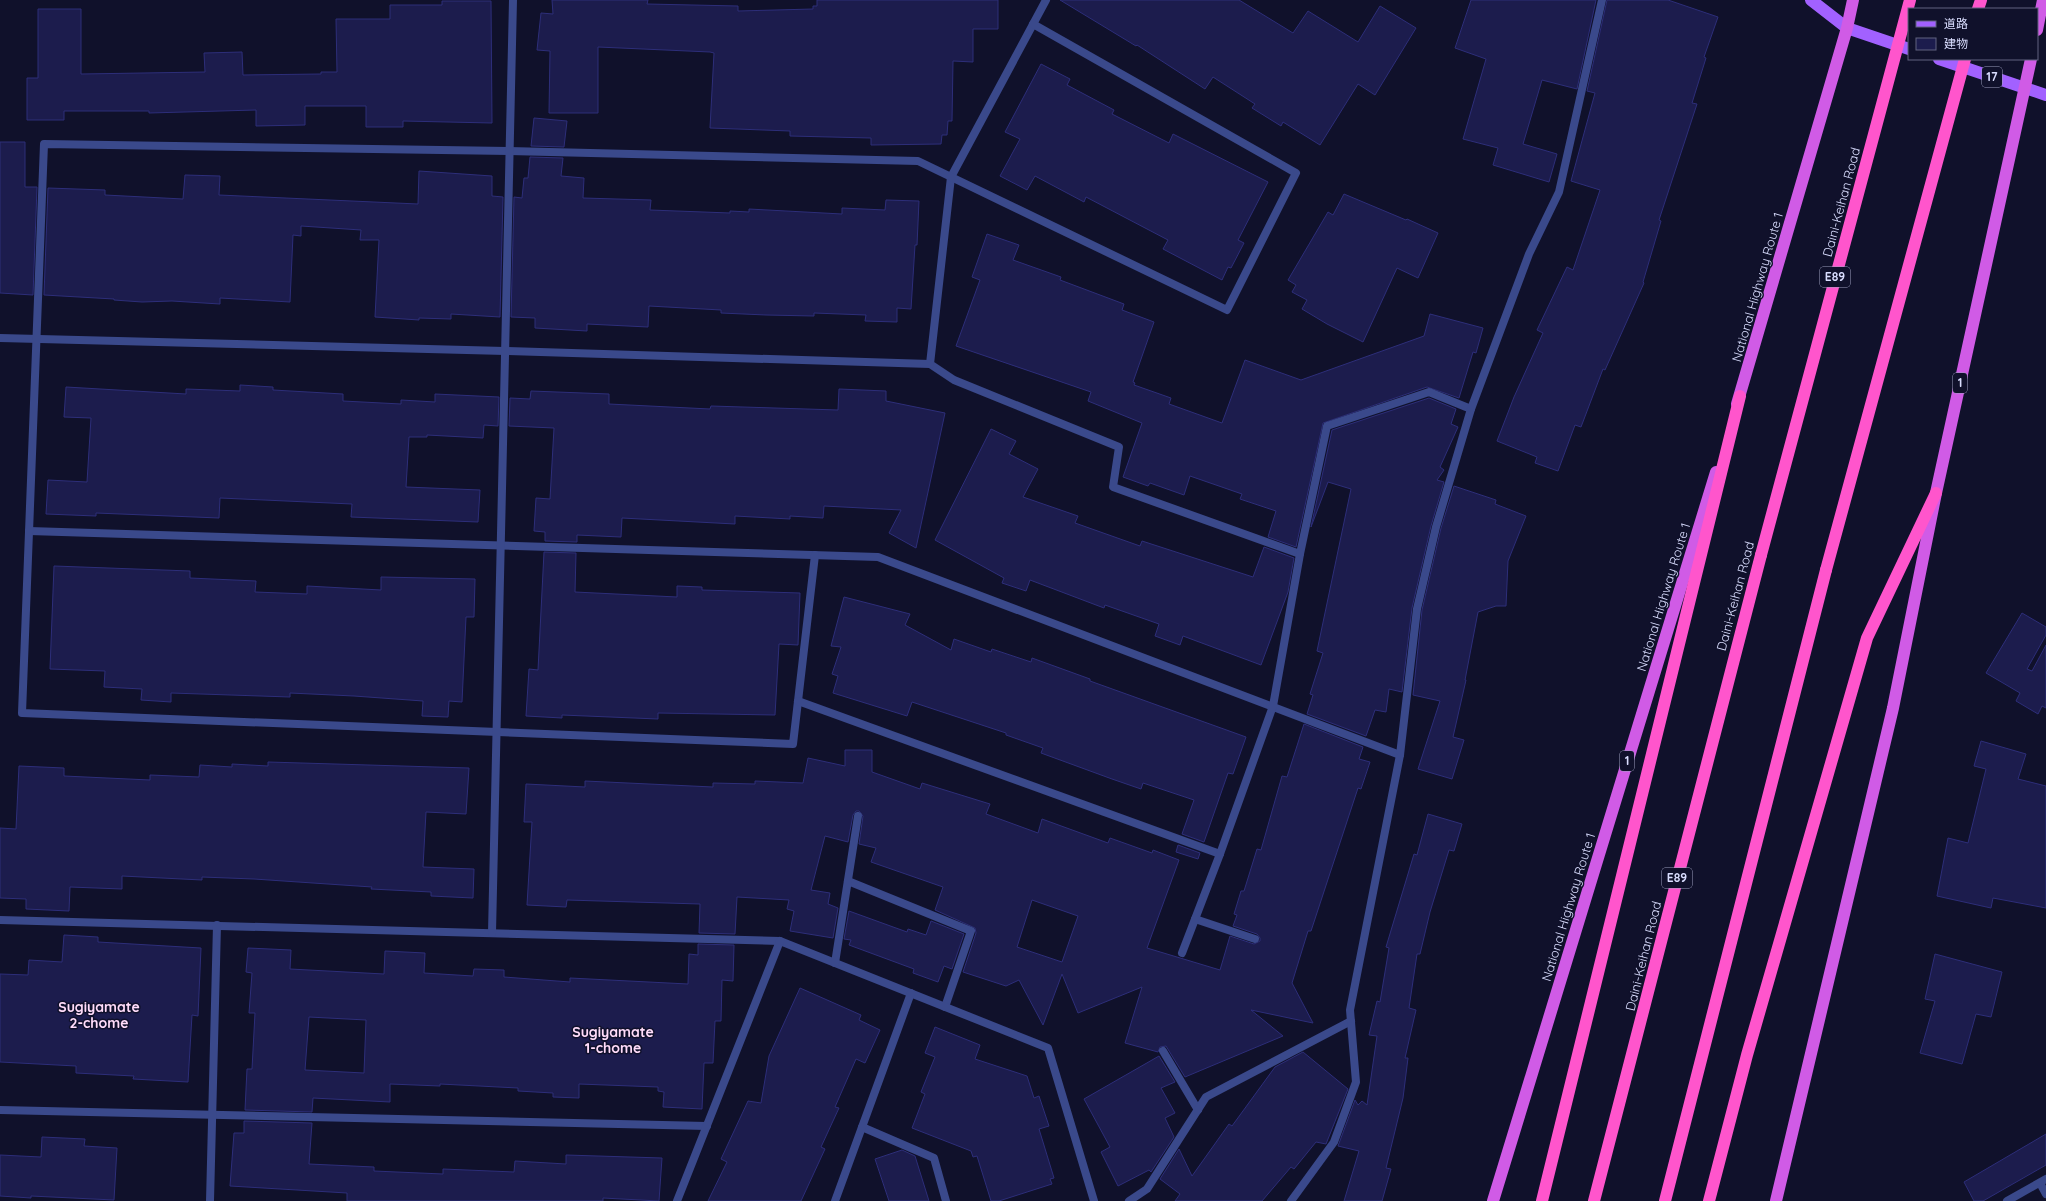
<svg xmlns="http://www.w3.org/2000/svg" width="2046" height="1201" font-family="Quicksand,'Noto Sans JP',sans-serif">
<style>
.building{fill:#1c1c4d;stroke:#2d2e79;fill-rule:evenodd}
.lines{fill:none;stroke-linecap:round;stroke-linejoin:round}
.minor{stroke:#3a498b;stroke-width:8}
.primary{stroke:#a261ff;stroke-width:12}
.trunk{stroke:#d05be6;stroke-width:12}
.motorway{stroke:#f5c;stroke-width:12}
.motorway-bridge{stroke:#f5c;stroke-width:12}
.labels{text-anchor:middle;stroke-width:3;stroke-linejoin:round;paint-order:stroke}
.shield{fill:#10112b;stroke:#9da0bf;stroke-width:1}
.shield-label{font-size:12px;font-weight:bold;fill:#dadeff}
.street-label{font-size:13px;fill:#dadeff;stroke:#10112b}
.neighbourhood-label{font-size:14px;font-weight:bold;fill:#ffdcfa;stroke:#10112b}
</style>
<rect width="100%" height="100%" fill="#10112b"/>
<g class="building">
<path d="M552,0h96l-1,4 91,2v5l75,-2v-3h4v-6h181v29h-25v33l-20,-1 -1,60h-4l-1,14h-5l-1,9 -70,1v-7l-81,-2v-5l-80,-3 4,-75 -4,-1 -112,-5v66h-49l1,-62 -13,-1 4,-37 12,1z"/>
<path d="M1060,0h179l54,33 15,-22 50,31 22,-36 36,22 -41,67 -17,-11 -38,61 -37,-23 -2,4 -29,-18 3,-4 -42,-27 -8,12 -68,-44 -1,1z"/>
<path d="M1471,0h125l-19,89 -35,-9 -19,64 34,10 -8,28 -56,-17 5,-17 -35,-9 23,-80 -31,-11z"/>
<path d="M1607,0h61l50,17 -14,40 2,1 -14,45 5,1 -38,116 2,1 -18,61 1,1 -39,87 -2,-1 -22,58 -6,-2 -17,46 -23,-8 2,-6 -40,-16 17,-44 29,-64 -6,-3 30,-63 6,3 27,-80 -29,-9 24,-88 -8,-2z"/>
<path d="M442,1h49l1,122 -89,-2v6h-37v-21h-61v19l-49,1v-16l-107,3v-2h-85v9h-37v-42h11v-69h43v65l124,-2 -1,-19 38,-1 1,23 78,-1v-2h16l-1,-53h54v-14h52z"/>
<path d="M1041,64l29,15 -3,6 47,25 -2,4 57,29 4,-9 95,48 -30,58 6,3 -13,25 -3,-1 -6,13 -59,-31 5,-9 -82,-43 -2,5 -49,-26 -8,14 -27,-14 20,-37 -15,-7z"/>
<path d="M534,118l33,3 -3,26 -33,-1z"/>
<path d="M0,142h25v45h12l-4,108 -33,-2z"/>
<path d="M530,157l33,1 -2,18 23,2 -1,20 68,2 -1,10 80,3v-2l19,1v-3l93,5v-6l43,2 1,-10 33,1 -2,44h-2l-4,64 -14,-1v14l-32,-1 1,-6 -52,-2v3l-48,-1 -45,-2v-3l-72,-4 -1,21 -61,-3v7l-52,-3v-10l-24,-1 3,-120 8,1 2,-20h4z"/>
<path d="M419,171l73,5v20l11,1 -3,120 -49,-3v5l-32,-1v2l-44,-3 4,-77h-19l1,-10 -60,-4v10l-8,-1 -3,67 -70,-4v6l-48,-3 -30,1 -28,-2v-1l-70,-4 4,-107 57,2v5l78,4 2,-24 35,1 -1,19 199,9z"/>
<path d="M1344,194l62,26 1,-1 31,14 -20,45 -21,-10 -34,74 -36,-18 -25,-15 5,-9 -15,-8 4,-7 -8,-5 40,-68 5,3z"/>
<path d="M987,234l32,11 -6,15 48,17 -1,3 64,24 -2,6 32,12 -21,60 2,1 -1,2 37,13 -2,6 53,19 23,-63 56,20 123,-44 6,-22 53,14 -7,25 -3,-1 -14,46 -32,-11 -104,36 -27,124 -28,-10 8,-26 -36,-12 2,-5 -52,-18 -6,19 -34,-12 -2,3 -25,-9 19,-54 -54,-22 3,-9 -135,-46 24,-66 -8,-3z"/>
<path d="M240,385l33,2v3l70,4v7l58,3v-4l34,2v-8l64,3 -1,29 -14,-1 -1,13 -56,-3v2h-18l-3,50 74,3 -2,32 -127,-5 1,-13 -132,-6 -1,20 -123,-5v3l-50,-2 2,-34 39,2 4,-64 -27,-1 2,-30 120,7v-5l54,2z"/>
<path d="M839,389l47,2v10l59,12 -29,135 -27,-15 12,-23 -77,-4 -1,12 -33,-2v3l-55,-3v8l-113,-6 -1,19 -44,-2v7l-32,-1v-9l-11,-1 2,-33 14,1 4,-71 -45,-2 1,-28 20,1 1,-8 78,3v10l101,5 1,-3 127,4z"/>
<path d="M1429,398l27,11 -5,15 7,3 -18,40 4,3 -7,10 7,2 -13,44 -19,82 -10,84 -13,-3 -3,23 -11,-2 -9,26 -59,-22 6,-19 -3,-1 13,-41 -6,-2 34,-162 -23,-7 -17,45 21,-97z"/>
<path d="M991,429l25,12 -7,13 29,15 -15,28 55,19 -3,7 65,23 2,-5 111,36 11,-30 30,11 -6,34 -27,73 -78,-29 -3,9 -25,-9 4,-12 -54,-19 -1,3 -74,-28 -4,11 -24,-8 2,-5 -69,-38z"/>
<path d="M1454,486l42,14 -1,4 31,12 -18,45 -2,45h-10l-18,6 -13,68h1l-13,57 11,3 -12,39 -34,-10 22,-68 -27,-6 9,-85 19,-82z"/>
<path d="M544,552l32,1 -1,39 102,5v-11l25,1v3l98,3 -2,52 -19,-1 -4,71 -117,-2v6l-96,-4v3l-36,-2 3,-47 9,1z"/>
<path d="M54,566l136,5v7l66,3 -1,11 52,2v-8l74,4v-13l94,2 -1,38h-8l-4,85 -13,-1 -1,16 -26,-1 1,-15 -69,-5 -64,-3v4l-119,-4v9l-30,-2 1,-11 -38,-2 1,-16 -55,-2z"/>
<path d="M844,597l66,17 -5,11 46,25 3,-11 37,13 1,-3 39,13 1,-4 58,21v2l156,56 -13,37 -5,-1 -24,69 -22,-8 12,-34 -51,-17 -2,6 -29,-10 -71,-26 2,-5 -37,-13v-2l-94,-31 -5,14 -74,-23 5,-17 -6,-2 9,-27 -10,-1z"/>
<path d="M2022,613l24,14v8l-19,34 5,2 14,-26v63l-4,-2 -4,8 -22,-13 4,-8 -34,-20z"/>
<path d="M1304,724l59,23 -4,12 11,3 -9,27 -3,-1 -47,143h-3l-16,52 21,40 -62,-13 32,26 -98,41 -19,-31 -6,1 -2,5 -33,-9 17,-56 -64,26 -16,-39 -19,51 -24,-45 -13,6 -43,-14 13,-39 -1,-5 -40,-18 8,-23 -72,-25 5,-14 -17,-4 4,-28 -4,-5h-3l-3,4 -5,27 -23,-6 -14,54 19,3 -2,11 10,4 -5,30 -43,-7 4,-20 -7,-2 2,-9 -52,-3 -2,37 -36,-1 1,-29 -133,-4 -1,7 -39,-2 5,-83h-8l2,-38 59,3v-6l128,6v-4l42,1v-3l48,2 5,-25 37,8v-16h27v22l48,17 2,-6 68,21 -4,10 52,19 4,-14 66,24 2,-5 42,15 1,-3 26,10 -32,88 73,22 10,-34 24,8 6,-3v-3l-3,-4 -24,-8 4,-11 -3,-1 7,-23h3l13,-42 4,1 21,-74 5,1zM1032,900l46,16 -16,46 -45,-15z"/>
<path d="M1981,741l45,13 -8,25 28,7v122l-53,-10 -2,10 -54,-12 11,-58 20,5 18,-74 -12,-3z"/>
<path d="M268,762l201,6 -3,46 -40,-2 -3,55 51,2 -1,29 -42,-2v-4l-60,-3 1,-2 -118,-8 -52,-2v3l-80,-4v13l-52,-2 -1,24 -43,-2v-10l-26,-1v-70l16,1 3,-63 45,2v8l86,4v-5l49,2 1,-12 32,2v-3l36,2z"/>
<path d="M1428,814l34,10 -8,27 -5,-1 -19,62 -10,42h-3l-8,54 7,2 -11,48h3l-5,40 -17,70 5,1 -9,32h-38l15,-50 -21,-5 17,-46 3,5 4,-4 5,4 10,-69 -8,-1 8,-34 3,1 9,-54 -3,-1 28,-93 3,1z"/>
<path d="M1178,845l22,8 -2,6 -22,-7z"/>
<path d="M849,911l58,21 1,-3 18,6 5,-14 33,13 -12,35 -8,-3 -6,16 -25,-9 1,-4 -65,-24 2,-5 -7,-1z"/>
<path d="M64,935l34,2v5l103,6 -3,68 -6,-1 -4,67 -55,-3 1,-3 -58,-3v-7l-76,-4v-88l28,1 1,-15 33,2z"/>
<path d="M698,944l36,1 -1,36 -11,-1 -1,41h-6l-2,42h-9l-2,46 -39,-2 1,-15 -6,-1v-4l-79,-3v14l-26,-1v-4l-35,-2v-3l-78,-4v2l-50,-2v18l-77,-4 -1,14 -67,-2 2,-41h5l3,-56h-6l3,-40 -6,-1 2,-24 43,2 -1,19 94,5 1,-23 40,2 -1,20 49,3 1,-7 30,1v7l66,5v-4l118,6 1,-30 9,1zM309,1017l57,3 -2,53 -59,-3z"/>
<path d="M1935,954l67,18 -11,45 -15,-3 -14,50 -42,-11 15,-52 -10,-2z"/>
<path d="M800,988l61,27 -2,5 21,10 -15,33 -9,-4 -21,48 4,1 -18,39 4,2 -24,52h-93l19,-39 -6,-3 27,-58 13,2 8,-47z"/>
<path d="M935,1027l45,18 -5,14 52,17 7,22 5,-2 10,30 -10,3 15,49 -4,1 2,5 -53,17h-8l-14,-45 -4,1 -2,-6 -59,-23 13,-34 -4,-2 14,-35 -10,-4z"/>
<path d="M1303,1052l45,37 -22,55 -10,-2 -22,27 -3,-2 -29,34h-87l5,-7 -20,-15 19,-30 13,27 37,-52 3,2 43,-59z"/>
<path d="M1159,1056l16,26 -14,6 14,25 -10,5 9,19 -23,35 -2,-2 -31,16 -17,-34 9,-5 -26,-48z"/>
<path d="M244,1121l68,2 -3,41 65,3v4l69,3v-5l71,3 1,-11 51,3v-9l96,3 -3,43 -56,-3v3h-256v-8l-117,-7 4,-53h10z"/>
<path d="M2046,1134v31l-63,36h-9l-10,-19z"/>
<path d="M42,1137l43,2 -1,7 33,2 -3,52 -83,-4v2l-31,-2v-41l41,2z"/>
<path d="M902,1150l13,6 14,45h-40l-14,-42z"/>
</g>
<g class="lines">
<g class="minor">
<path d="M1046,0l-95,177 -21,187 24,16 165,67 -6,40 187,67 27,-128 102,-34 42,17"/>
<path d="M0,338l505,13 425,13"/>
<path d="M29,531l849,26 522,198"/>
<path d="M815,555l-22,189 -771,-31 22,-569 465,7 409,10 309,149 69,-137 -263,-149"/>
<path d="M798,701l422,153"/>
<path d="M848,881l123,50 -26,76"/>
<path d="M1195,919l60,20"/>
<path d="M0,920l780,21 268,107 46,153"/>
<path d="M492,933l21,-933"/>
<path d="M1182,953l38,-99 53,-148 27,-152"/>
<path d="M835,963l23,-147"/>
<path d="M1163,1051l35,59"/>
<path d="M0,1110l707,16"/>
<path d="M862,1127l72,31 12,43"/>
<path d="M2040,1183l6,11"/>
<path d="M210,1201l7,-276"/>
<path d="M677,1201l103,-260"/>
<path d="M835,1201l76,-208"/>
<path d="M1129,1201l18,-12 59,-92 145,-76"/>
<path d="M1291,1201l43,-59 22,-60 -6,-72 50,-255 17,-146 19,-82 35,-118 58,-155 30,-62 43,-192"/>
<path d="M2007,1201l39,-22"/>
</g>
<g class="primary">
<path d="M1811,0l36,28 62,21"/>
<path d="M1939,59l107,36"/>
</g>
<g class="trunk">
<path d="M2037,30l6,-30"/>
<path d="M1737,404l110,-376 6,-28"/>
<path d="M1493,1201l223,-729"/>
<path d="M1776,1201l117,-493 43,-215 95,-434"/>
</g>
<g class="motorway">
<path d="M1978,9l3,-9"/>
<path d="M1542,1201l198,-805"/>
<path d="M1594,1201l167,-646"/>
<path d="M1665,1201l161,-631"/>
<path d="M1709,1201l38,-146 120,-417 69,-145"/>
</g>
<g class="motorway-bridge">
<path d="M1761,555l149,-555"/>
<path d="M1826,570l139,-511"/>
</g>
</g>
<g class="labels">
<g class="shield">
<rect x="1982" y="67" width="20" height="20" rx="3"/>
<rect x="1820" y="267" width="30" height="20" rx="3"/>
<rect x="1953" y="373" width="14" height="20" rx="3"/>
<rect x="1620" y="751" width="14" height="20" rx="3"/>
<rect x="1662" y="868" width="30" height="20" rx="3"/>
</g>
<g class="shield-label">
<text x="1992" y="81">17</text>
<text x="1835" y="281">E89</text>
<text x="1960" y="387">1</text>
<text x="1627" y="765">1</text>
<text x="1677" y="882">E89</text>
</g>
<g class="street-label">
<text transform="translate(1841 202) rotate(-75)" y="5">Daini-Keihan Road</text>
<text transform="translate(1757 287) rotate(-74)" y="5">National Highway Route 1</text>
<text transform="translate(1735 596) rotate(-75)" y="5">Daini-Keihan Road</text>
<text transform="translate(1663 597) rotate(-73)" y="5">National Highway Route 1</text>
<text transform="translate(1568 907) rotate(-73)" y="5">National Highway Route 1</text>
<text transform="translate(1643 956) rotate(-76)" y="5">Daini-Keihan Road</text>
</g>
<g class="neighbourhood-label">
<text x="99" y="1012">Sugiyamate<tspan x="99" dy="16">2-chome</tspan></text>
<text x="613" y="1037">Sugiyamate<tspan x="613" dy="16">1-chome</tspan></text>
</g>
</g>
<rect x="1908" y="8" width="130" height="52" fill="#10112b" stroke="#616380"/>
<rect x="1916" y="21" width="20" height="6" fill="#a261ff" stroke="#616380"/>
<text x="1944" y="28" font-size="12" fill="#dadeff">道路</text>
<rect x="1916" y="38" width="20" height="12" fill="#1c1c4d" stroke="#616380"/>
<text x="1944" y="48" font-size="12" fill="#dadeff">建物</text>
</svg>
